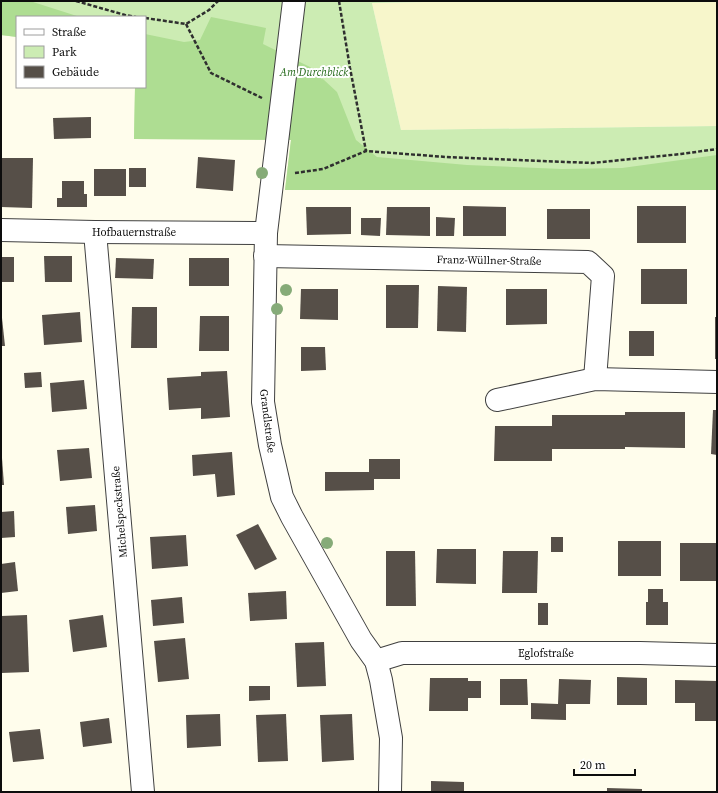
<svg xmlns="http://www.w3.org/2000/svg" width="718" height="793" font-family="'Source Serif 4',serif">
<style>
.farmland{fill:#f7f6cb}
.green{fill:#ccecb3}
.forest{fill:#aedd92}
.building{fill:#564f48}
.lines{fill:none;stroke-linecap:round;stroke-linejoin:round}
.minor-casing{stroke:#404040;stroke-width:24}
.path{stroke:#2f2f2f;stroke-width:2.5;stroke-dasharray:4 2;stroke-linecap:butt}
.minor{stroke:#fff;stroke-width:22}
.tree{fill:#86ab78}
.labels{text-anchor:middle;stroke-width:4;stroke-linejoin:round;paint-order:stroke}
.park-label{font-size:11px;font-style:italic;fill:#236819;stroke:#fff}
.street-label{font-size:11px;fill:#0d0d0d;stroke:#fff}
</style>
<rect width="100%" height="100%" fill="#fffdec"/>
<path class="farmland" d="M475,1h242v125l-316,4 -29,-127z"/>
<path class="green" d="M1,1h474l-103,2 29,127 316,-4v64h-432l6,-50 -157,-1 1,-52h10v-70h-128v20l-16,-2z"/>
<g class="forest">
<path d="M1,1l32,1 47,15h-63v20l-16,-2z"/>
<path d="M211,17l55,11 -3,16 47,23 27,25 19,48 21,17 90,8 95,4 60,-1 95,-13v35h-432l6,-50 -157,-1 1,-52h10v-53l39,8 16,-2z"/>
</g>
<g class="building">
<path d="M91,117v21l-37,1 -1,-21z"/>
<path d="M198,157l37,3 -2,31 -37,-3z"/>
<path d="M1,158h32l-1,50 -31,-1z"/>
<rect x="129" y="168" width="17" height="19"/>
<rect x="94" y="169" width="32" height="27"/>
<path d="M62,181h22v13h3v13h-30v-9h5z"/>
<path d="M463,206l43,1v29h-43z"/>
<rect x="637" y="206" width="49" height="37"/>
<path d="M306,207h45v27l-44,1z"/>
<path d="M387,207h43v29l-44,-1z"/>
<rect x="547" y="209" width="43" height="30"/>
<path d="M436,217l19,1 -1,18h-18z"/>
<path d="M361,218h20l-1,18 -19,-1z"/>
<path d="M44,256h28v26h-27z"/>
<rect x="1" y="257" width="13" height="25"/>
<path d="M116,258l38,1 -1,20 -38,-1z"/>
<rect x="189" y="258" width="40" height="28"/>
<rect x="641" y="269" width="46" height="35"/>
<path d="M386,285h33l-1,43h-32z"/>
<path d="M438,286l29,1 -1,45 -29,-1z"/>
<path d="M301,289h37v31l-38,-1z"/>
<path d="M506,289h41v35l-41,1z"/>
<path d="M132,307h25v41h-26z"/>
<path d="M80,312l2,30 -38,3 -2,-30z"/>
<path d="M200,316h29v35h-30z"/>
<rect x="715" y="317" width="2" height="42"/>
<path d="M1,318h1l3,28h-4z"/>
<rect x="629" y="331" width="25" height="25"/>
<path d="M301,347h24l1,23 -25,1z"/>
<path d="M227,371l3,46 -29,2v-11l-32,2 -2,-32 34,-2v-4z"/>
<path d="M41,372l1,15 -17,1 -1,-15z"/>
<path d="M84,380l3,29 -35,3 -2,-29z"/>
<path d="M713,410h4v45l-6,-1z"/>
<path d="M625,412h60v36l-60,-1v2h-73v12h-58l1,-35h57v-11h73z"/>
<path d="M89,448l3,30 -32,3 -3,-31z"/>
<path d="M232,452l3,43 -18,2 -2,-23 -22,2 -1,-21z"/>
<path d="M1,458h1l2,27h-3z"/>
<path d="M369,459h31v20h-26v11l-49,1v-19h44z"/>
<path d="M95,505l2,26 -29,3 -2,-27z"/>
<path d="M14,511l1,26 -14,1v-26z"/>
<path d="M258,524l19,35 -22,11 -19,-35z"/>
<path d="M186,535l2,31 -36,3 -2,-32z"/>
<rect x="551" y="537" width="12" height="15"/>
<rect x="618" y="541" width="43" height="35"/>
<rect x="680" y="543" width="37" height="38"/>
<path d="M437,549h39v35l-40,-1z"/>
<path d="M386,551h29l1,55h-30z"/>
<path d="M503,551h35l-1,42h-35z"/>
<path d="M15,562l3,29 -17,2v-29z"/>
<path d="M648,589h15v13h5v23h-22v-23h2z"/>
<path d="M286,591l1,28 -37,2 -2,-28z"/>
<path d="M182,597l2,26 -31,3 -2,-26z"/>
<rect x="538" y="603" width="10" height="22"/>
<path d="M27,615l2,57 -28,1v-57z"/>
<path d="M103,615l4,32 -34,5 -4,-32z"/>
<path d="M185,638l4,41 -31,3 -4,-41z"/>
<path d="M324,642l2,44 -29,1 -2,-44z"/>
<path d="M617,677l30,1v27h-30z"/>
<path d="M430,678h38v3h13v17h-13v13h-39z"/>
<path d="M500,679h27l1,26h-28z"/>
<path d="M559,679l32,1 -1,24h-24v16l-35,-1v-16l27,1z"/>
<path d="M675,680l42,1v40h-22v-18h-20z"/>
<path d="M249,686h21v14l-21,1z"/>
<path d="M220,714l1,32 -34,2 -1,-33z"/>
<path d="M286,714l2,47 -30,1 -2,-47z"/>
<path d="M352,714l2,46 -32,2 -2,-47z"/>
<path d="M109,718l3,25 -29,4 -3,-25z"/>
<path d="M40,729l4,30 -31,3 -4,-30z"/>
<path d="M431,781l33,1v10h-33z"/>
<path d="M607,788l35,1v3h-35z"/>
</g>
<g class="lines">
<g class="minor-casing">
<g id="minor">
<path d="M294,1l-28,232 -3,169 7,43 12,52 10,20 69,123 15,21 5,19 10,58 -1,54"/>
<path d="M1,230l94,2 171,1"/>
<path d="M95,232l48,560"/>
<path d="M265,256l323,6 15,14 -8,103"/>
<path d="M497,400l98,-21 122,3"/>
<path d="M376,661l26,-8h238l77,2"/>
</g>
</g>
<g class="path">
<path d="M76,1l49,14 11,2"/>
<path d="M339,1l11,67 16,83"/>
<path d="M145,18l41,6 23,-14 9,-9"/>
<path d="M186,24l25,49 51,25"/>
<path d="M295,173l28,-4 43,-18 80,6 146,6 89,-9 36,-5"/>
</g>
<use href="#minor" class="minor"/>
</g>
<g class="tree">
<circle cx="262" cy="173" r="6"/>
<circle cx="286" cy="290" r="6"/>
<circle cx="277" cy="309" r="6"/>
<circle cx="327" cy="543" r="6"/>
</g>
<g class="labels">
<g class="park-label">
<text x="314" y="76">Am Durchblick</text>
</g>
<g class="street-label">
<text x="134" y="236">Hofbauernstraße</text>
<text transform="translate(489 260) rotate(1)" y="4">Franz-Wüllner-Straße</text>
<text transform="translate(268 421) rotate(83)" y="4">Grandlstraße</text>
<text transform="translate(119 512) rotate(-95)" y="4">Michelspeckstraße</text>
<text x="546" y="657">Eglofstraße</text>
</g>
</g>
<rect width="718" height="793" fill="none" stroke="#0d0d0d" stroke-width="4"/>
<rect x="16" y="16" width="130" height="72" fill="#ffffff" stroke="#9e9e9e"/>
<rect x="24" y="29" width="20" height="6" fill="#ffffff" stroke="#9e9e9e"/>
<text x="52" y="36" font-size="12" fill="#0d0d0d">Straße</text>
<rect x="24" y="46" width="20" height="12" fill="#ccecb3" stroke="#9e9e9e"/>
<text x="52" y="56" font-size="12" fill="#0d0d0d">Park</text>
<rect x="24" y="66" width="20" height="12" fill="#564f48" stroke="#9e9e9e"/>
<text x="52" y="76" font-size="12" fill="#0d0d0d">Gebäude</text>
<path d="M574 769v6h61v-6" fill="none" stroke="#0d0d0d" stroke-width="2"/>
<text x="580" y="769" font-size="12" fill="#0d0d0d" stroke="#ffffff" stroke-width="3" paint-order="stroke">20 m</text>
</svg>
